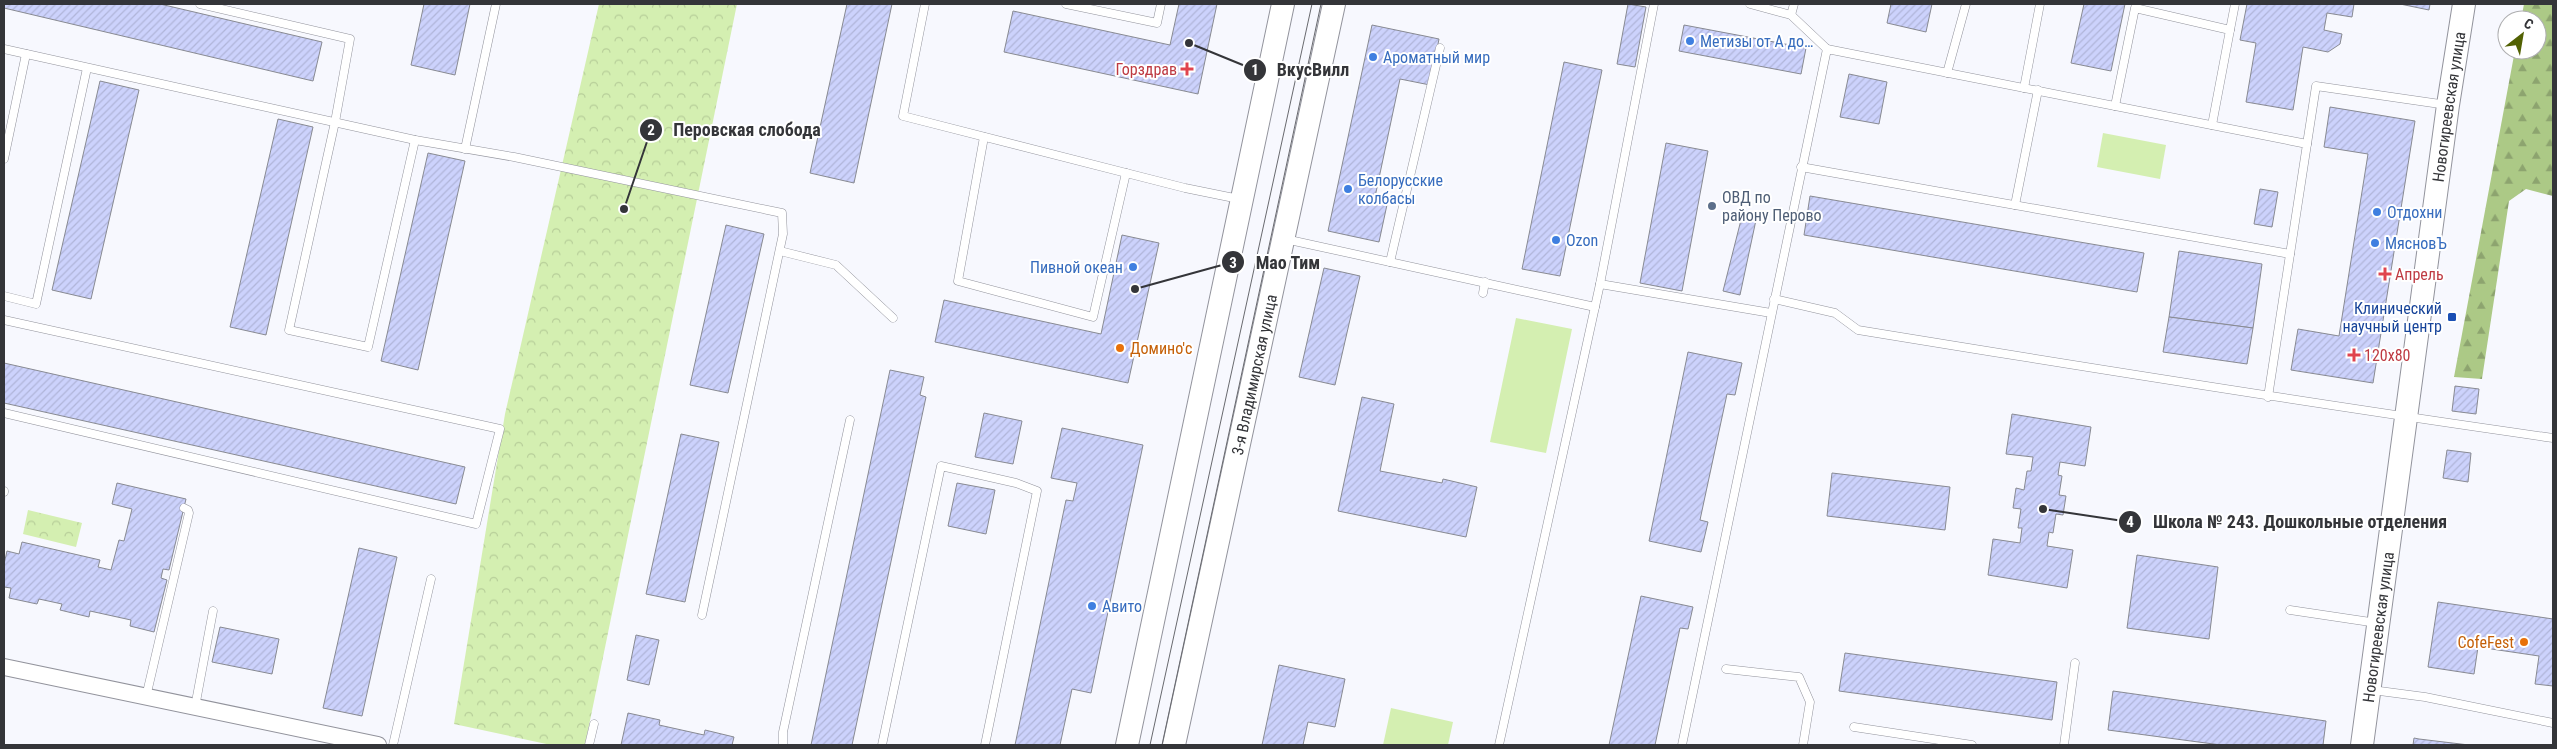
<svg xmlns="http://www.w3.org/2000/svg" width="2557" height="749" font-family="'Roboto Condensed',sans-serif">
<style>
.grass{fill:#d4efb1}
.forest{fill:url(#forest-firs)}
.park{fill:url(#park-crowns)}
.building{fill:url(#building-hatch);stroke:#888a92}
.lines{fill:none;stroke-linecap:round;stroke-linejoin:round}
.lane-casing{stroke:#92939c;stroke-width:9}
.street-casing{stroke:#92939c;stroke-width:18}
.secondary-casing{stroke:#92939c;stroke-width:24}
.lane{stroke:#fff;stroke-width:8}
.street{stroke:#fff;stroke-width:16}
.secondary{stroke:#fff;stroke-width:22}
.tram{stroke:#68696e;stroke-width:1}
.shop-dot{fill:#3f7fe0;stroke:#fff;stroke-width:2}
.health-dot{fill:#e0444e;stroke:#fff;stroke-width:2}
.service-dot{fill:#5c6f8a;stroke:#fff;stroke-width:2}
.transit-dot{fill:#1a4fb4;stroke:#fff;stroke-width:2}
.food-dot{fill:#e8710a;stroke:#fff;stroke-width:2}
.labels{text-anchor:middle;stroke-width:4;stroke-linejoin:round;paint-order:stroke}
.shop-label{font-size:16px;fill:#366cbe;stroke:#fff;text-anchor:start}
.health-label{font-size:16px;fill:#be3a42;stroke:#fff;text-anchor:start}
.street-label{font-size:16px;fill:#343539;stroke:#fff}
.service-label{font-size:16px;fill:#4e5e75;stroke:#fff;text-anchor:start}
.transit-label{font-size:16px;fill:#164399;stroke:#fff;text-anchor:end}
.food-label{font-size:16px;fill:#c56008;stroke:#fff;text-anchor:start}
.leader{fill:none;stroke:#343539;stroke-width:2}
.callout-dot{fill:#343539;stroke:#fff;stroke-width:2}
.mark-label{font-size:15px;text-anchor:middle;font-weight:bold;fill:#fff}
.callout-label{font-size:18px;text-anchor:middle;font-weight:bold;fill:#343539;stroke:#fff;stroke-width:4;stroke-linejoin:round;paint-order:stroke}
</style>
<defs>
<pattern id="forest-firs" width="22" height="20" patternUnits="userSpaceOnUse" patternTransform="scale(1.25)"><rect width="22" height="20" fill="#acc986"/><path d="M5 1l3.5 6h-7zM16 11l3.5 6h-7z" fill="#8da46f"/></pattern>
<pattern id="park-crowns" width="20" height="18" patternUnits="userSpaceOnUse" patternTransform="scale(1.25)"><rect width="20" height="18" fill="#d4efb1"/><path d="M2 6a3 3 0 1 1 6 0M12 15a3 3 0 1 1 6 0" fill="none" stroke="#b7ce99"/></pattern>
<pattern id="building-hatch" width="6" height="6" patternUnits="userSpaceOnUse" patternTransform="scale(1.25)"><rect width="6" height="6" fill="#ccd2fc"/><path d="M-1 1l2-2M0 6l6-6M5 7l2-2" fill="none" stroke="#b0b5d9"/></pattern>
</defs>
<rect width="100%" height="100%" fill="#f7f8fe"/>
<g class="grass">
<path d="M2103,133l63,12 -6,34 -63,-12z"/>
<path d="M1516,318l56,11 -26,124 -56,-11z"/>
<path d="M1391,708l62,14 -5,23h-65z"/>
</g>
<path class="forest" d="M2524,4h29v192l-27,-7 -17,12 -27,178 -28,-2 61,-327h22v-30h-16z"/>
<g class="park">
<path d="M599,4h138l-152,741h-34l-97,-21 51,-310z"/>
<path d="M28,510l54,13 -6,24 -53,-13z"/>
</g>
<g class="building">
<path d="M4,4h156l162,38 -9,39 -309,-73z"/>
<path d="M424,4h46l-15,71 -44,-10z"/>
<path d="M847,4h45l-38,179 -44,-10z"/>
<path d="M1179,4h38l-19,90 -194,-42 9,-41 157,34z"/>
<path d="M1628,4l18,3 -11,60 -18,-3z"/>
<path d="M1891,4h41l-6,28 -39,-9z"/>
<path d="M2084,4h41l-14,67 -40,-8z"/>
<path d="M2247,4h107l-2,13 -25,-4 -3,17 18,4 -2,10 -12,8 -25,-5 -10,63 -47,-8 10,-59 -16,-3z"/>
<path d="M2400,4h30l-1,6z"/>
<path d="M1372,25l67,14 -9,46 -30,-6 -25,118 13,3 -9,42 -51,-11z"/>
<path d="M1684,25l122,23 -5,26 -122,-23z"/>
<path d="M1564,62l38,8 -42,206 -38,-7z"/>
<path d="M1849,74l38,8 -8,42 -39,-7z"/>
<path d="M100,81l39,9 -48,209 -39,-9z"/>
<path d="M2330,107l85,14 -42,262 -82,-13 7,-41 41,7 29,-182 -44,-7z"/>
<path d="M278,119l35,8 -47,208 -36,-8z"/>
<path d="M1666,143l42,8 -26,140 -42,-8z"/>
<path d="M428,153l37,8 -47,209 -37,-9z"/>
<path d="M2260,189l18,3 -6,35 -18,-3z"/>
<path d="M1810,196l334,57 -7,39 -333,-57z"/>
<path d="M1742,216l14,4 -16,75 -17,-4z"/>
<path d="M726,225l38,9 -36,159 -38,-8z"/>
<path d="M1122,235l37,8 -31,140 -193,-41 9,-42 157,34z"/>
<path d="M2179,251l83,13 -9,64 -84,-11z"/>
<path d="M1324,268l36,8 -25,109 -36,-8z"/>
<path d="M2169,317l84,11 -6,36 -84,-12z"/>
<path d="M1688,352l54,11 -7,32 -8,-1 -27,126 8,2 -7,30 -52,-11z"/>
<path d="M4,363l461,104 -9,37 -452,-101z"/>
<path d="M890,370l34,7 -4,18 6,2 -74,348h-41z"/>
<path d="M2455,386l24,3 -3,25 -24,-3z"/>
<path d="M1362,397l32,7 -14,67 62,12 1,-4 34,8 -11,50 -128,-26z"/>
<path d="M984,413l38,8 -9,43 -38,-7z"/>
<path d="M2012,414l79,13 -6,39 -25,-4 -2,13 4,1 -3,19 7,1 -3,19 -7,-1 -3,19 -4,-1 -2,14 26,4 -6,38 -79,-13 5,-36 27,4 2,-15h-4l3,-19 -8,-1 3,-20 8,2 3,-19h4l2,-14 -27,-3z"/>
<path d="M1062,428l81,17 -52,248 -19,-4 -12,56h-45l51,-245 7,1 4,-18 -26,-5z"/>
<path d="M681,434l38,8 -34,160 -39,-8z"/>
<path d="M2447,450l24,3 -3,29 -25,-4z"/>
<path d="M1832,473l118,14 -5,43 -118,-14z"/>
<path d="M117,483l69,16 -17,71 -6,-1 -2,9 6,2 -13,52 -24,-6 1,-6 -41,-9 -1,6 -29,-7 2,-6 -23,-5 -2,5 -28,-6 2,-10 -7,-1v-23l3,-13 12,3 3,-12 78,18 -2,7 13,3 8,-30 5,1 8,-32 -20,-5z"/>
<path d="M957,483l38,7 -9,44 -38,-8z"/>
<path d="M359,548l38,9 -35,159 -39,-8z"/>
<path d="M2137,555l81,12 -9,72 -82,-11z"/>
<path d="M1641,596l52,11 -5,22 -8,-1 -25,117h-46z"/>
<path d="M2438,602l115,17v67l-18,-2 4,-28 -61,-9 -4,27 -46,-7z"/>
<path d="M220,627l59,12 -7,35 -60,-12z"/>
<path d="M636,635l23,5 -10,45 -22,-5z"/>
<path d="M1845,653l212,29 -5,38 -213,-29z"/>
<path d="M1279,665l66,14 -10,48 -27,-5 -5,23h-41z"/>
<path d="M2113,691l213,30 -3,24h-102l-113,-15z"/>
<path d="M628,713l32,7 -1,5 45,10 1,-5 29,7 -2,8h-111z"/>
<path d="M2414,738l5,1 50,6h-56z"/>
</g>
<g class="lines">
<g class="lane-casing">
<g id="lane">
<path d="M200,4l150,35 -15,83 -46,208 79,17 47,-207"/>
<path d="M925,4l-22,112 282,72 54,11"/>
<path d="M1066,4l91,19 4,-19"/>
<path d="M1750,4l41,11 36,34"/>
<path d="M1791,15l3,-11"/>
<path d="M2230,30l5,-26"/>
<path d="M4,49l411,91 99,17 268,56 1,21 -81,381"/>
<path d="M1947,73l19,-69"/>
<path d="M2024,88l16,-84"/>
<path d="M2115,106l20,-98 95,22 -18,95"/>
<path d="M984,137l-26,144 135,36 33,-144"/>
<path d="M2307,144l9,-58 131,19"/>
<path d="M465,149l31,-145"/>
<path d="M4,159l22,-105"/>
<path d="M1801,167l489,87"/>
<path d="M2015,205l23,-115"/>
<path d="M1285,239l310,68"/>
<path d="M780,251l56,14 57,53"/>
<path d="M1390,262l50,-214"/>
<path d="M1600,284l54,-280"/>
<path d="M1483,293l2,-11"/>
<path d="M4,296l32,8 51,-236"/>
<path d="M1774,299l61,14 23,17c232,38 463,75 695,108"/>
<path d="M4,320l496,109 -24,95 -472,-111"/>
<path d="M4,492v-1"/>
<path d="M2290,610l87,13"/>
<path d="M1726,669l73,8 11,25 -7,43"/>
<path d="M2372,690l53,7 128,26"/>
<path d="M146,697l43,-184 -1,-3 -4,-2"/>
<path d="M195,707l18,-96"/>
<path d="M1854,727l118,18"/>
<path d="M393,745l38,-166"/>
<path d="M589,745l5,-21"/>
<path d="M783,745v-13l67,-312"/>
<path d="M882,745l59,-279 75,17 21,8 -52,254"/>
<path d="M1499,745l101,-461 171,29"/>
<path d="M1682,745l145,-696 480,95 -39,253"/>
<path d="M2064,745l11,-82"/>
</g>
</g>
<g class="street-casing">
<path id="street" d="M4,667l374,78"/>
</g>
<g class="secondary-casing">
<g id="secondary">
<path d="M1127,745l156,-741"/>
<path id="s1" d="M1174,745l160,-741"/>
<path id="s2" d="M2362,745l86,-640 16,-101"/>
</g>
</g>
<use href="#lane" class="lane"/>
<use href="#street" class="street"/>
<use href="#secondary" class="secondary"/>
<g class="tram">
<path d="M1150,745l162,-741"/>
<path d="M1162,745l159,-741"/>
</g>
</g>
<g class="shop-dot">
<circle cx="1690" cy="41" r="5"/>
<circle cx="1373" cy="57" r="5"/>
<circle cx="1348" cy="189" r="5"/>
<circle cx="2377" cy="212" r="5"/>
<circle cx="1556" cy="240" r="5"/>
<circle cx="2375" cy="243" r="5"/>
<circle cx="1133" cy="267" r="5"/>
<circle cx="1092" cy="606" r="5"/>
</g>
<g class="health-dot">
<path d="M1184.5 61.5h5v5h5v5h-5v5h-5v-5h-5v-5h5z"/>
<path d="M2382.5 266.5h5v5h5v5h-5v5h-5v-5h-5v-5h5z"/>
<path d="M2351.5 347.5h5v5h5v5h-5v5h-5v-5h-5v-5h5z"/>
</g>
<circle class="service-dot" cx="1712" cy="206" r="5"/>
<rect class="transit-dot" x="2447" y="312" width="10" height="10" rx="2.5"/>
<g class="food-dot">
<circle cx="1120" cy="348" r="5"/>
<circle cx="2524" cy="642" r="5"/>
</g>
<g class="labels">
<g class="shop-label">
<text x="1700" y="47">Метизы от А до…</text>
<text x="1383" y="63">Ароматный мир</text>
<text x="1358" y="186">Белорусские<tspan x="1358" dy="18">колбасы</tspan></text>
<text x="2387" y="218">Отдохни</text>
<text x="1566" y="246">Ozon</text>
<text x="2385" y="249">МясновЪ</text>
<text x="1123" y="273" text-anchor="end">Пивной океан</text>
<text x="1102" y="612">Авито</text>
</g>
<g class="health-label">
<text x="1177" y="75" text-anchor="end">Горздрав</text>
<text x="2395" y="280">Апрель</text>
<text x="2364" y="361">120x80</text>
</g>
<g class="street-label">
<text dy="6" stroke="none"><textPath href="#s2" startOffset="644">Новогиреевская улица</textPath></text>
<text dy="6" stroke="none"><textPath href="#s1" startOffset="379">3-я Владимирская улица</textPath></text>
<text dy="6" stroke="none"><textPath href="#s2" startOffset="119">Новогиреевская улица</textPath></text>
</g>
<g class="service-label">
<text x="1722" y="203">ОВД по<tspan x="1722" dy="18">району Перово</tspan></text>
</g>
<g class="transit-label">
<text x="2442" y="314">Клинический<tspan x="2442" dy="18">научный центр</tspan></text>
</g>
<g class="food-label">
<text x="1130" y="354">Домино'c</text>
<text x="2514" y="648" text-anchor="end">CofeFest</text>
</g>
</g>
<path class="leader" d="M1189 43L1255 70M624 209L651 130M1135 289L1233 262M2043 509L2130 522"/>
<g class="callout-dot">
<circle cx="1189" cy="43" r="5"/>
<circle cx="624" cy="209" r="5"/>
<circle cx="1135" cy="289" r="5"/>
<circle cx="2043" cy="509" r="5"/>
<circle cx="1255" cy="70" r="12"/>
<circle cx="651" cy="130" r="12"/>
<circle cx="1233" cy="262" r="12"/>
<circle cx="2130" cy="522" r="12"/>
</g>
<g class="mark-label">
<text x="1255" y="75">1</text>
<text x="651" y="135">2</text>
<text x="1233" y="268">3</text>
<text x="2130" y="527">4</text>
</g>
<g class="callout-label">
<text x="1313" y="76">ВкусВилл</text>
<text x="747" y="136">Перовская слобода</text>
<text x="1288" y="269">Мао Тим</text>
<text x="2300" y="528">Школа № 243. Дошкольные отделения</text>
</g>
<rect width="2557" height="749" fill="none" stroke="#343539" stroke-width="10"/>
<g transform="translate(2522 35) rotate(31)"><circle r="24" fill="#ffffff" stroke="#aeaeb0"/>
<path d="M0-4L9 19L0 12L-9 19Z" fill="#526103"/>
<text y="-8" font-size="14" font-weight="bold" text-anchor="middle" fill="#343539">С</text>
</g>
</svg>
